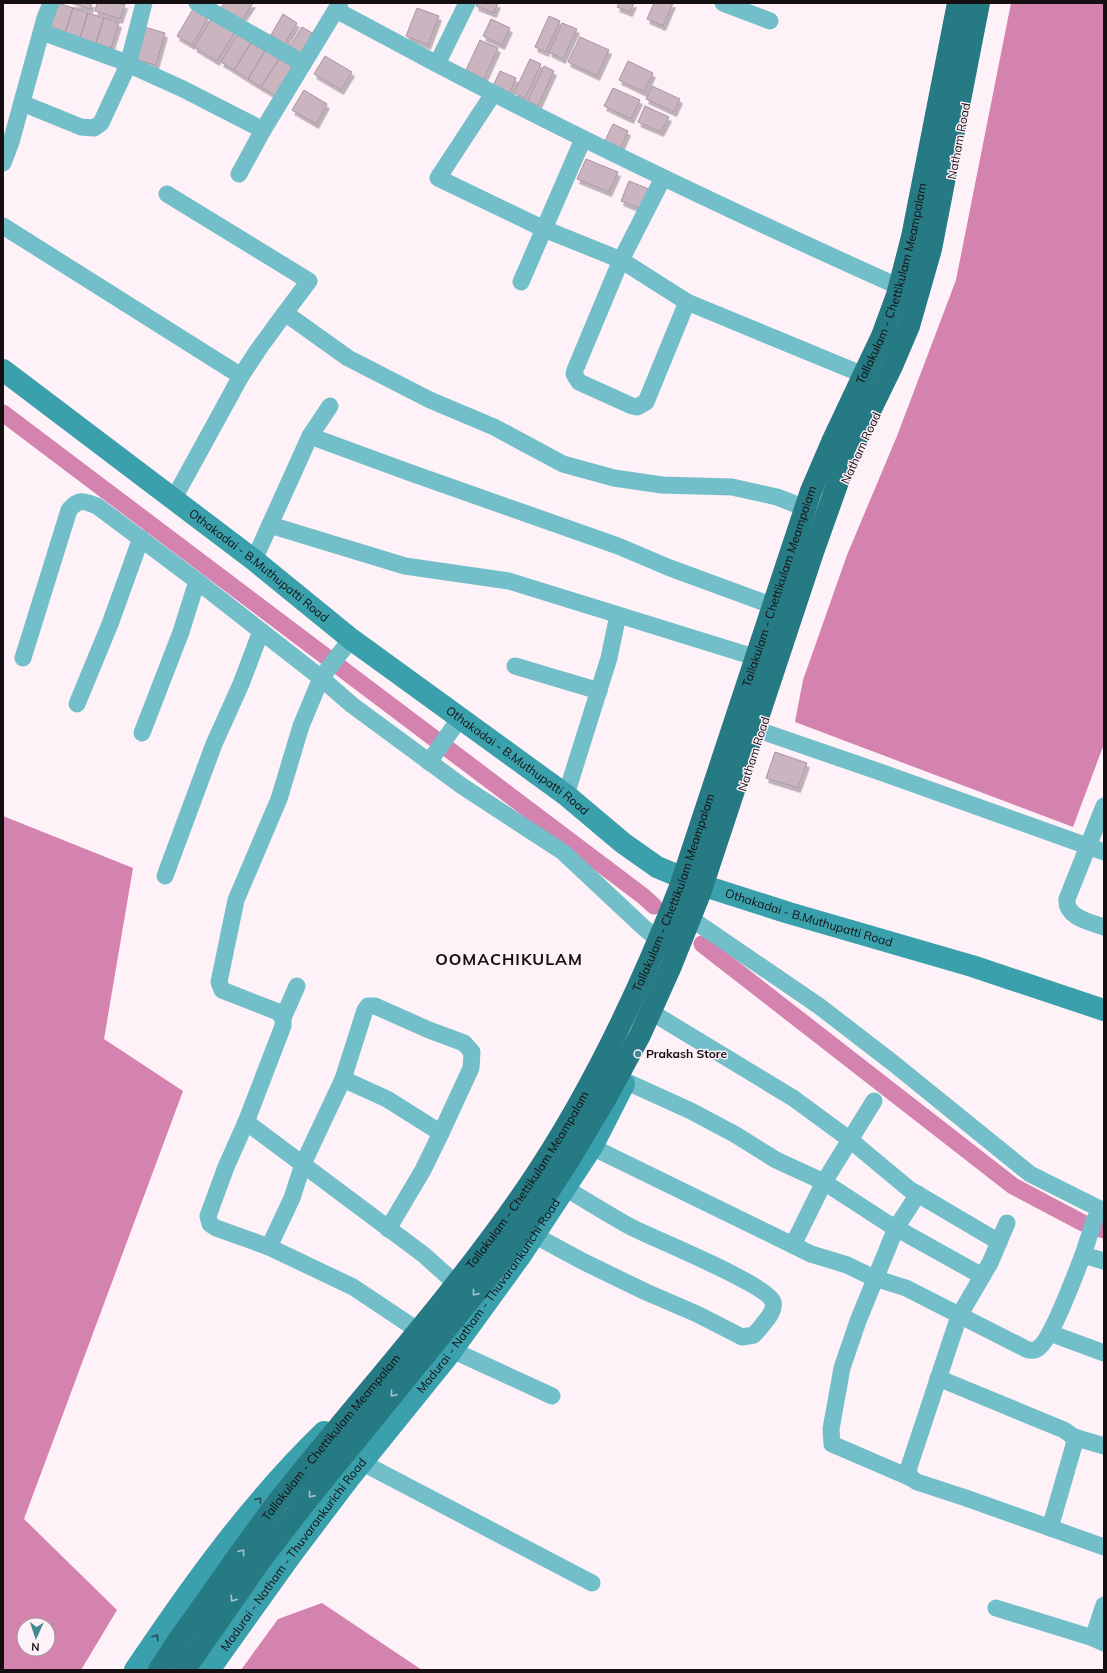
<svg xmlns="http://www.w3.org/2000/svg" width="1107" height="1673" font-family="Mulish,sans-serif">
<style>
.water{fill:#d483ae;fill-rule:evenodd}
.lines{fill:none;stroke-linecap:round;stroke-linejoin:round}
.canal{stroke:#d483ae;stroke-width:17}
.building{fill:#cab4bf;stroke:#a9949f;filter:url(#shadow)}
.minor{stroke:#72bfc9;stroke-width:17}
.secondary{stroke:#39a0ac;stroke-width:22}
.trunk{stroke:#267a84;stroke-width:22}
.trunk-bridge{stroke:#267a84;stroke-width:22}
.oneway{stroke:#a8c1ca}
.oneway2{stroke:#265057}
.poi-dot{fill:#418890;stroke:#fff1f8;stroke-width:1.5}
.labels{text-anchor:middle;stroke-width:3;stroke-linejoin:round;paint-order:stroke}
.street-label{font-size:12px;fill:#160f12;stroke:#fff1f8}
.poi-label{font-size:12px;font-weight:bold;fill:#160f12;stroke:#fff1f8;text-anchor:start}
.district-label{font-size:16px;font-weight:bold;letter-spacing:1px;fill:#160f12;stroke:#fff1f8}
</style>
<defs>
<filter id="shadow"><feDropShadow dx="2.5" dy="4.5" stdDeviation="0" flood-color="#0004"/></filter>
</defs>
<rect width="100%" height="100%" fill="#fff1f8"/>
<g class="water">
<path d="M1011,3h93v741l-31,83 -278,-105 8,-42 44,-125 50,-119 59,-156z"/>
<path d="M3,816l130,52 -29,171 79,52 -159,428 93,91 -36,60h-78zM24,1625h24v24h-24z"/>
<path d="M322,1603l100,67h-181l37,-51z"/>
</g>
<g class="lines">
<g class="canal">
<path d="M3,413l640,483 11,10"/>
<path d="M702,944l311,242 70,37 21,7"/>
</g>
</g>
<g class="building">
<path d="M58,3l15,5 -8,25 -15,-5z"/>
<path d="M70,3h22l-2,6z"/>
<path d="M97,3l28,1 -5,15 -25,-8z"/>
<path d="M224,3h29l-12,18 -20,-13z"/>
<path d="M477,3h21l-4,10 -18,-7z"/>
<path d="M619,3h15l-4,9 -13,-5z"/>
<path d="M654,3h19l-10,23 -16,-7z"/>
<path d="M73,8l15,5 -8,25 -15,-5z"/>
<path d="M417,8l22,8 -11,29 -22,-9z"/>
<path d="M193,9l15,9 -16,27 -15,-9z"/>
<path d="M88,13l16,5 -8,25 -16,-5z"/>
<path d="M283,14l14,9 -12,21 -14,-9z"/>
<path d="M549,16l11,5 -14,31 -11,-5z"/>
<path d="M104,18l15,5 -8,25 -15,-5z"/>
<path d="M212,18l23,14 -18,29 -23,-14z"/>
<path d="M491,19l19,9 -8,17 -19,-9z"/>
<path d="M562,23l15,6 -14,30 -14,-7z"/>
<path d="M141,26l24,7 -9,32 -23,-6z"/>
<path d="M302,27l12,7 -13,21 -12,-7z"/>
<path d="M238,34l13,9 -17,27 -13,-8z"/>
<path d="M580,37l29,13 -12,26 -29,-14z"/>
<path d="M480,40l18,8 -14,31 -18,-9z"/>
<path d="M251,43l14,8 -17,28 -14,-9z"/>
<path d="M265,51l14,8 -18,28 -13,-8z"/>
<path d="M325,56l27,16 -11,18 -27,-16z"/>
<path d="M279,59l13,8 -17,28 -14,-8z"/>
<path d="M530,59l11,5 -16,34 -11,-5z"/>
<path d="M628,61l25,12 -9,19 -25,-12z"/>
<path d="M544,66l10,5 -16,35 -10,-5z"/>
<path d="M500,71l16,7 -7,16 -16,-8z"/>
<path d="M652,86l28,13 -6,13 -28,-13z"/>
<path d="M613,88l27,12 -9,19 -27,-13z"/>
<path d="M304,90l23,14 -11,20 -24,-14z"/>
<path d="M645,106l24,11 -8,15 -23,-10z"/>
<path d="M613,124l15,7 -9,21 -16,-7z"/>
<path d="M586,159l32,13 -9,20 -32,-13z"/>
<path d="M629,181l22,9 -8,20 -22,-9z"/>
<path d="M775,752l32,11 -9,25 -32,-10z"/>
</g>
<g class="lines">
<g class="minor">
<path d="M197,3l106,60"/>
<path d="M467,3l-30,61c150,79 302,151 456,220"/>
<path d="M723,3l47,18"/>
<path d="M336,10l101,54"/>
<path d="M42,32l77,28 64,29 80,41"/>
<path d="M493,94l-55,84 106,51 77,31 66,42 172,71"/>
<path d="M22,103l59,24 13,1 7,-5 27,-58 16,-62"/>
<path d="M3,163l8,-21 34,-124 6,-15"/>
<path d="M239,174l24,-44 77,-127"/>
<path d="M663,178l-42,82 -46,110 -1,4 5,8 53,24 5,1 9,-5 41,-100"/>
<path d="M167,194l142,87 -24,32"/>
<path d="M3,226l238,150"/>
<path d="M521,282l62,-143"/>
<path d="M310,436l101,37 207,73 52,22 98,36"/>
<path d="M173,500l68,-124 17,-26 27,-37 63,45 82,42 64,27 69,37 51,14 48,7 70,2 45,10 23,9"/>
<path d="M270,525l135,41 104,15 242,75"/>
<path d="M254,560l56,-124 20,-30"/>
<path d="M351,639l-30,39 -20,48 -22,73 -43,101 -17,82 3,8 56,22 5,6v8l-37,96 178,133 30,27"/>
<path d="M23,658l46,-148c10,-12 15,-9 28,-4l100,75 124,97 31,27 110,81 101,66 80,75 12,10"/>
<path d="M515,666l84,25"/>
<path d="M77,704l33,-80 31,-86"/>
<path d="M761,731l122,42 221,79"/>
<path d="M142,733l39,-101 16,-51"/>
<path d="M429,762l31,-44"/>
<path d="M566,795l43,-137 9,-43"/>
<path d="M1104,806l-37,93c-2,18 23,23 37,28"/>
<path d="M165,876l49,-132 27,-60 20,-53"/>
<path d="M696,922l123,84 74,57 137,111 74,37"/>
<path d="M656,1015l137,83 56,41 60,50 90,53"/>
<path d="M283,1018l14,-32"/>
<path d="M343,1079l22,-69 3,-4h7l54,24 35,13 8,9 -1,16 -30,65"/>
<path d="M625,1081l66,30 45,24 40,25 48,22 63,41 95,53"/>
<path d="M246,1122l-20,45 -18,49 2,8 6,4 53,19 84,40 63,42"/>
<path d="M592,1147l219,107 36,11 27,13 32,10 122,62c3,0 7,1 9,-1 14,-7 39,-77 46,-94"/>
<path d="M1100,1210l-6,11 -11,34 21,6"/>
<path d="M1007,1223l-17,40 -31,53 -51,154 3,8 6,4 49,16 138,49"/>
<path d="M534,1235l50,27 62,30 51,22 45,23 12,-2c6,-8 22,-22 19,-33 -6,-18 -119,-63 -142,-75 -22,-12 -44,-26 -66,-39"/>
<path d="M793,1245l31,-63 50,-81"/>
<path d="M269,1247l23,-49 11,-34 40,-85 44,20 54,34 -18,37 -35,59"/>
<path d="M1050,1333l54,20"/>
<path d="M452,1350l100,46"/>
<path d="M938,1378l126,52 10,7v8l-24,83"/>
<path d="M1074,1437l30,9"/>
<path d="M361,1462l231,121"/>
<path d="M911,1478l-79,-34 -1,-15 11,-61 16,-47 38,-93 22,-34"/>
<path d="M996,1608l97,30 11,5"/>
<path d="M1093,1638l11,-33"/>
</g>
<g class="secondary">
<path id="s1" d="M3,370l251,190 97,79 215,156 57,48 34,24 38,16 94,30 183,53 132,44"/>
<path d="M135,1670c57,-85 115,-166 189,-238"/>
<path id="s2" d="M209,1670l82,-115 59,-78 97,-120 74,-102 71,-108 32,-63"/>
</g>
<g class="trunk">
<path d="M159,1670l19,-29"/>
<path d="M184,1670l12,-17"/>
</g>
<g class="trunk-bridge">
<path id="s3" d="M178,1641c33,-46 65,-93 99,-138 83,-105 174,-204 250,-315 64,-94 112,-196 153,-301l131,-396 21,-49 50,-106 15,-41 15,-58 46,-234"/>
<path d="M196,1653l67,-96 44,-57 174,-214 43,-57 43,-66 40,-67 33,-61 31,-69 28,-70 114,-344 26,-73 14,-33 39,-80 17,-40 22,-77 48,-246"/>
</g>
</g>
<defs><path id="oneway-chevron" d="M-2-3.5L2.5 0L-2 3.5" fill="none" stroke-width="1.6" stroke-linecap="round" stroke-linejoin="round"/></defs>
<g class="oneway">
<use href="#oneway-chevron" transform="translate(475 1293) rotate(129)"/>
<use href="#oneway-chevron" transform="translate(393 1394) rotate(129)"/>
<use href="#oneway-chevron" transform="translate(311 1495) rotate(129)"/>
<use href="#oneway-chevron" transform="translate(242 1552) rotate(-54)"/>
<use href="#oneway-chevron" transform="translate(233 1599) rotate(125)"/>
</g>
<g class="oneway2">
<use href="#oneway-chevron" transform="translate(259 1500) rotate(-51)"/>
<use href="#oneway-chevron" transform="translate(156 1637) rotate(-57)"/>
</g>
<circle class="poi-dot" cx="638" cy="1054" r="4"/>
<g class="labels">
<g class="street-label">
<text transform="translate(959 141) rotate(-79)" y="4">Natham Road</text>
<text dy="4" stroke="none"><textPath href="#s3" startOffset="1551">Tallakulam - Chettikulam Meampalam</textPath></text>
<text transform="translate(861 448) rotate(-65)" y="4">Natham Road</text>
<text dy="4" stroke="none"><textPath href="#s1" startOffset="322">Othakadai - B.Muthupatti Road</textPath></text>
<text dy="4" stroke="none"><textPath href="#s3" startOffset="1227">Tallakulam - Chettikulam Meampalam</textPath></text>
<text transform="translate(754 754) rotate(-72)" y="4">Natham Road</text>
<text dy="4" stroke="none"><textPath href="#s1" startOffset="646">Othakadai - B.Muthupatti Road</textPath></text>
<text dy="4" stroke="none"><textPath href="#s3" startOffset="903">Tallakulam - Chettikulam Meampalam</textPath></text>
<text dy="4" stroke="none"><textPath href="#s1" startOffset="982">Othakadai - B.Muthupatti Road</textPath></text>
<text dy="4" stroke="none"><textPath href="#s3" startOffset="579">Tallakulam - Chettikulam Meampalam</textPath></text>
<text dy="4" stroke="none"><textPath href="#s2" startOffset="467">Madurai - Natham - Thuvarankurichi Road</textPath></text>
<text dy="4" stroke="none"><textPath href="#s3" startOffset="255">Tallakulam - Chettikulam Meampalam</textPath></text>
<text dy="4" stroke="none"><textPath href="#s2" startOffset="143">Madurai - Natham - Thuvarankurichi Road</textPath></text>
</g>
<g class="poi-label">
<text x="646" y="1058">Prakash Store</text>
</g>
<g class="district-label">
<text x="509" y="965">OOMACHIKULAM</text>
</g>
</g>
<rect width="1107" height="1673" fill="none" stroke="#160f12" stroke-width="8"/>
<g transform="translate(36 1637) rotate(183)"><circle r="19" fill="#fff1f8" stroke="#a2979c"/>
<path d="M0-3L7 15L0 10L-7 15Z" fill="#418890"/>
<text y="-6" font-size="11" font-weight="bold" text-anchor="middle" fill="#160f12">N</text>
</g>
</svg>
